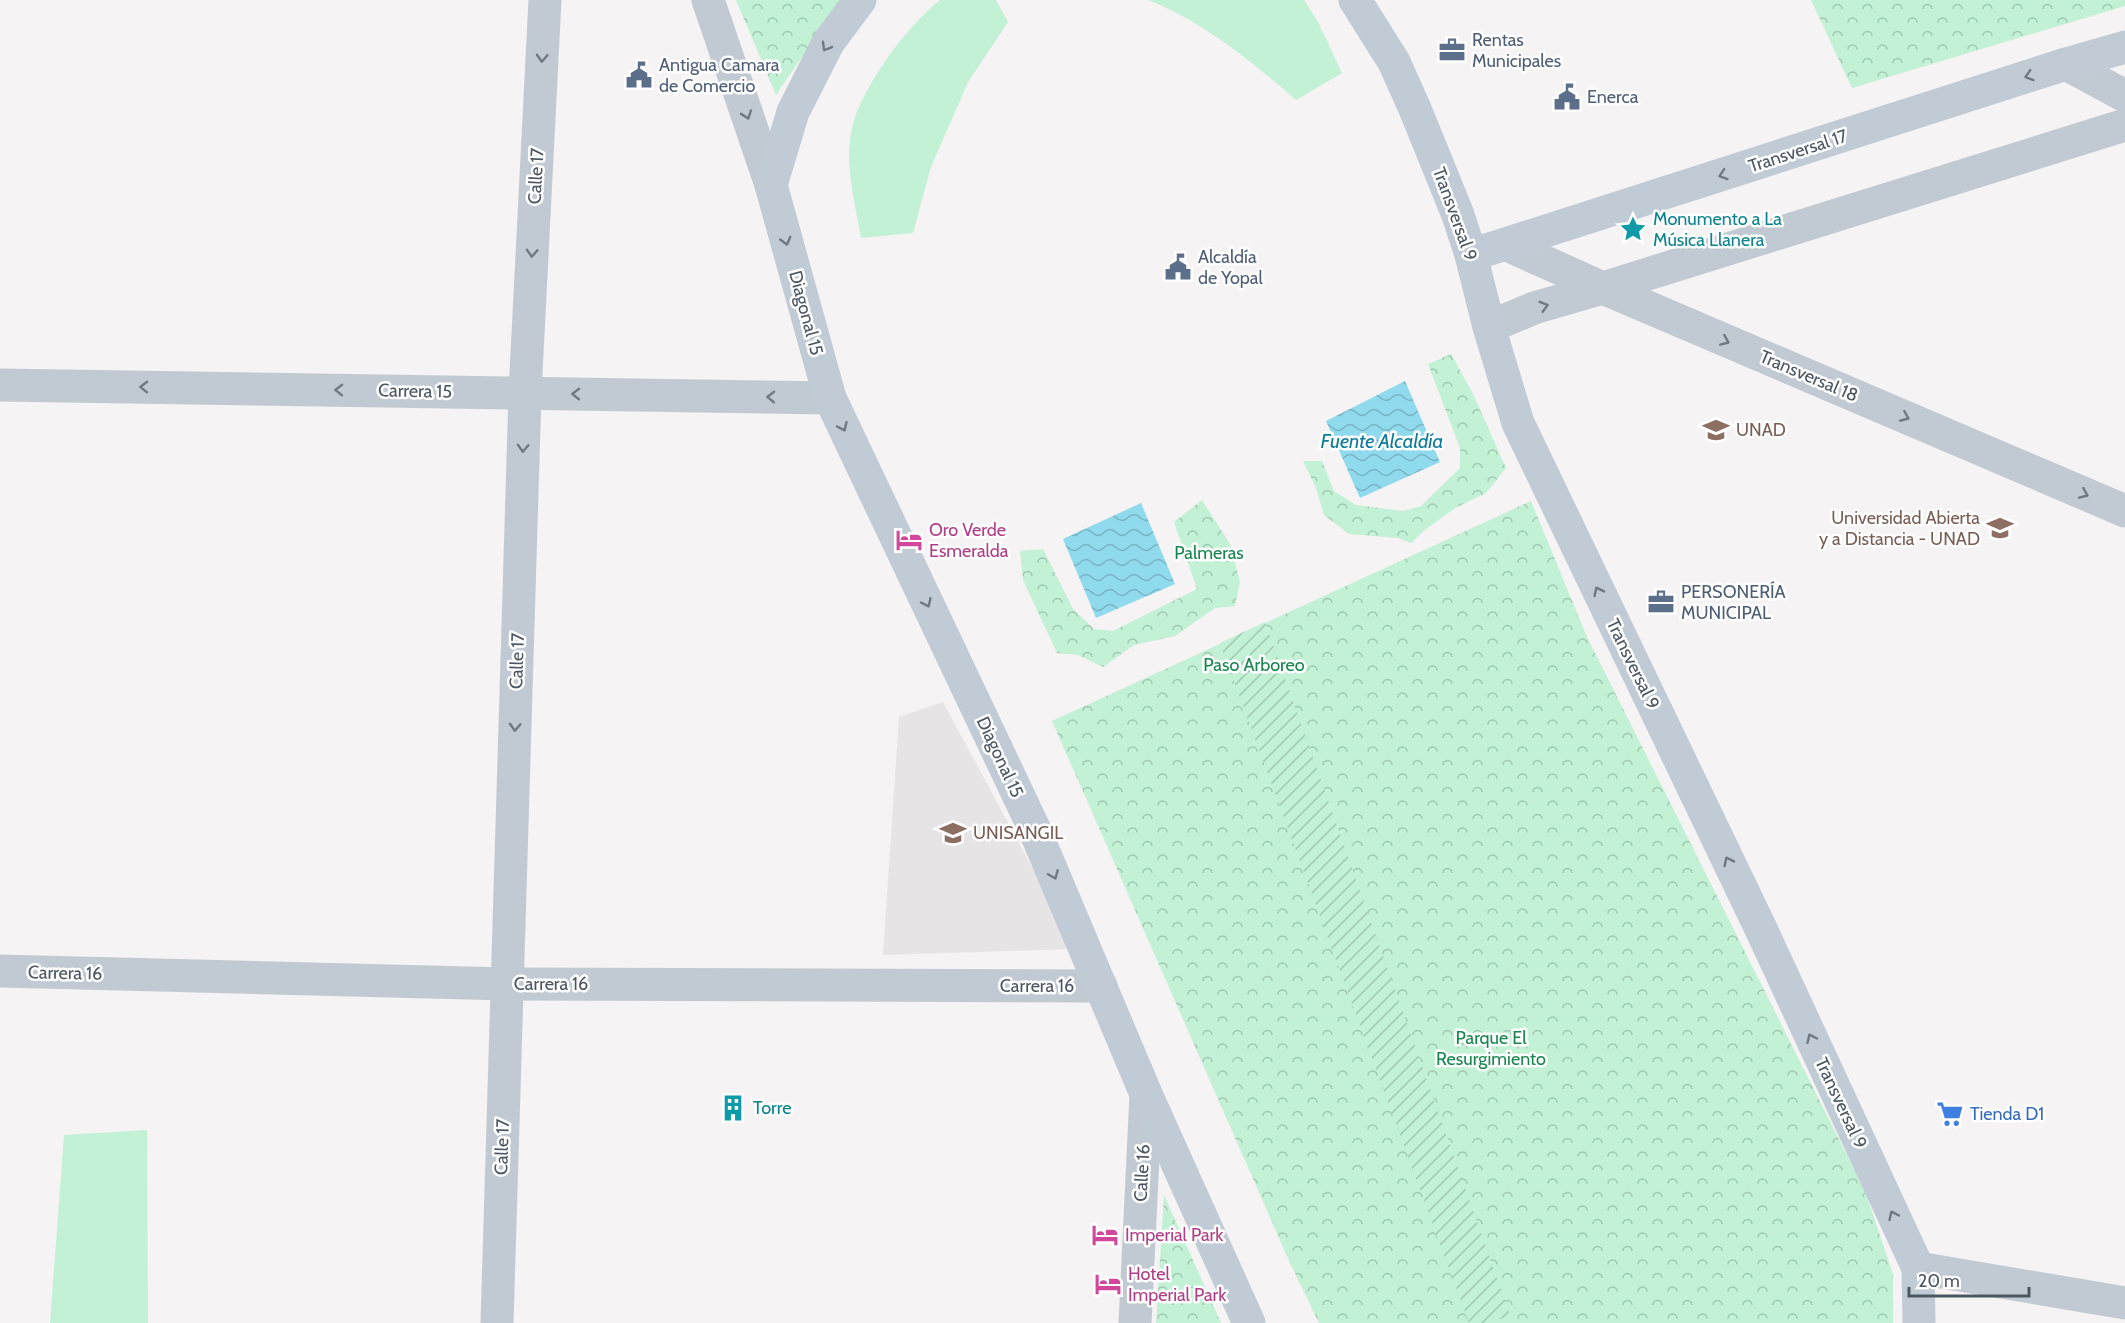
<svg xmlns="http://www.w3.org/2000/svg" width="2125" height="1323" font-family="Cabin,sans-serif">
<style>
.education{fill:#e6e4e5}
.grass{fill:#c3f1d5}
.forest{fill:url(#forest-crowns)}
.garden{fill:url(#garden-furrows)}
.water{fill:url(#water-waves)}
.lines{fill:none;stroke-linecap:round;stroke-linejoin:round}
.street{stroke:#c1cad2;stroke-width:33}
.secondary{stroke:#c1cbd6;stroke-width:33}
.oneway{stroke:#6e7984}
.oneway2{stroke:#6e7983}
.labels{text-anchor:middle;stroke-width:5;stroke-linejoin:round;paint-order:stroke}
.service-label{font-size:18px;fill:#4e5e75;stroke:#fff;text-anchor:start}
.street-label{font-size:18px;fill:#4a5661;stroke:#fff}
.culture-label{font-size:18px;fill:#0d838f;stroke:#fff;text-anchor:start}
.education-label{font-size:18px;fill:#785e54;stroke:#fff;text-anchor:start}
.hotel-label{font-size:18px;fill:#b23c85;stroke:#fff;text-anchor:start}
.park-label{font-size:18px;fill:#17864f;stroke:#fff}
.shop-label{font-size:18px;fill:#366cbe;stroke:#fff;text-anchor:start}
.water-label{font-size:20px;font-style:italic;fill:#0c7c9b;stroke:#fff}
</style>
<defs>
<pattern id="forest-crowns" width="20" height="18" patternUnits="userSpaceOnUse" patternTransform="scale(1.5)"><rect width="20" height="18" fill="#c3f1d5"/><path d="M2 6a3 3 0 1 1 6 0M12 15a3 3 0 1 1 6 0" fill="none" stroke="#a0c6b0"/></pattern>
<pattern id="garden-furrows" width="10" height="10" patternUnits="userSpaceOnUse" patternTransform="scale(1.5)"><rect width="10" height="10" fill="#c3f1d5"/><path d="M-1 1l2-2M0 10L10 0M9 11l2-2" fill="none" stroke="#a0c6b0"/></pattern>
<pattern id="water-waves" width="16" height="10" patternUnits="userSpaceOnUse" patternTransform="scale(1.5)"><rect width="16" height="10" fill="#90daee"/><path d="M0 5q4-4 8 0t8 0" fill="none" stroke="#78b4c4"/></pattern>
</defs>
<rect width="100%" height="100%" fill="#f5f3f3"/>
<path class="education" d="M943,702l133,247 -193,6 16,-238z"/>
<g class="grass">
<path d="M940,0h56l12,22 -40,60 -37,85 -18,66 -52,5c-6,-35 -17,-75 -9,-110 10,-42 55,-102 88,-128z"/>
<path d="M1148,0h156l14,22 24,51 -46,27c-45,-39 -92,-78 -148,-100z"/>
<path d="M147,1130l1,193h-98l14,-188z"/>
</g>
<g class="forest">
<path d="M736,0h105l-65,95z"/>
<path d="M1811,0h314v6l-273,82z"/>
<path d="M1451,354l22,40 33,74 -20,25 -29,14 -31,22 -15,14 -13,-5 -49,-4 -25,-19 -8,-27 -13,-27h19l12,30 22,14 47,6 18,-5 39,-38v-20l-32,-84z"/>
<path d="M1202,500l28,44 10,38 -5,24 -20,2 -40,28 -41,9 -31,22 -25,-12 -21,-2 -34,-73 -3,-29 23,-2 30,60 21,20 19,2 84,-42 -23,-67z"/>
<path d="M1531,501l56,136 278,554 28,83v49h-574l-29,-60 -238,-542z"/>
<path d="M1164,1195l57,128h-65z"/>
</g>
<path class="garden" d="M1265,622l245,693 -19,8h-22l-249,-680z"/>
<g class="water">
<path d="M1405,381l35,81 -80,36 -34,-77z"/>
<path d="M1141,503l34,81 -79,34 -33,-79z"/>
</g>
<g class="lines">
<g class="street">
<path d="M708,0l63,185"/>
<path d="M2066,64l59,32"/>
<path d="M1507,245l96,43 522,-163"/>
<path d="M1489,327l45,-19 69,-20 522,223"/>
<path d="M0,385l830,13"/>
<path d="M0,971l507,13 594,2"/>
<path d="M1918,1268l207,35"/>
<path d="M497,1323l28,-930 20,-393"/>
<path d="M1135,1323l11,-229"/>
</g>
<g class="secondary">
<path d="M860,0l-32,43 -35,69 -22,73 59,213 203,428 113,268 103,229"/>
<path d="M1355,0l39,62 21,47 43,106 13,40 18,72 29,96 243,506 157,339 1,55"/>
<path d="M1471,255l595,-191 59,-17"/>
</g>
</g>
<defs><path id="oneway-chevron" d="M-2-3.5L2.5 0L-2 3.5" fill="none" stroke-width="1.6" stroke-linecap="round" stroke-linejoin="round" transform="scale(1.5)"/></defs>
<g class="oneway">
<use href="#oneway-chevron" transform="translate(826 47) rotate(120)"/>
<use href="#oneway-chevron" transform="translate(2029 76) rotate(162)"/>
<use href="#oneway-chevron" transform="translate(1723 175) rotate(162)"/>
<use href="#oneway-chevron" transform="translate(786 241) rotate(75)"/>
<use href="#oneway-chevron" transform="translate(843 427) rotate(65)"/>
<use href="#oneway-chevron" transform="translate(1598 591) rotate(-116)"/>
<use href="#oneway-chevron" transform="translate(927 603) rotate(65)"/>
<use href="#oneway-chevron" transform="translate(1728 861) rotate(-116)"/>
<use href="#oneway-chevron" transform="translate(1054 875) rotate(67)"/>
<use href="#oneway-chevron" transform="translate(1811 1038) rotate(-115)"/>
<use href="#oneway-chevron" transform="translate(1893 1215) rotate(-115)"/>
</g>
<g class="oneway2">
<use href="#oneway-chevron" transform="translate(542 58) rotate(93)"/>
<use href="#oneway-chevron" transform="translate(747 115) rotate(71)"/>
<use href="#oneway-chevron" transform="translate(532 253) rotate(93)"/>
<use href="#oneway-chevron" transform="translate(1544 306) rotate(-16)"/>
<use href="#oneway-chevron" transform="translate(1725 341) rotate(23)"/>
<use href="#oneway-chevron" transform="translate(144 387) rotate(-179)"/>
<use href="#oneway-chevron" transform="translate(339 390) rotate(-179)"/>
<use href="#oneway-chevron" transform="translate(576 394) rotate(-179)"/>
<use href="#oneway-chevron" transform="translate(771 397) rotate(-179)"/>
<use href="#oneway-chevron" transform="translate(1905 417) rotate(23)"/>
<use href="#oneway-chevron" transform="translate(523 448) rotate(92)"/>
<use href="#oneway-chevron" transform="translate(2084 494) rotate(23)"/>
<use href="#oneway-chevron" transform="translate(515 727) rotate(92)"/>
</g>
<defs>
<g id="office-bare" transform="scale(2.07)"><path d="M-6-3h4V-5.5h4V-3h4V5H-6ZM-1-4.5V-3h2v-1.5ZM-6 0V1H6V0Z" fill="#5c6f8a" stroke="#fff" stroke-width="2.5" paint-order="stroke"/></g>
<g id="civic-bare" transform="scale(2.07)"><path d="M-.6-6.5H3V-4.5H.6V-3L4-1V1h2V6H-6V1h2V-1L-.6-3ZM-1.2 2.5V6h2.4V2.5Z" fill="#5c6f8a" stroke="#fff" stroke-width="2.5" paint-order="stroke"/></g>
<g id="sight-bare" transform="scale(2.07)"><path d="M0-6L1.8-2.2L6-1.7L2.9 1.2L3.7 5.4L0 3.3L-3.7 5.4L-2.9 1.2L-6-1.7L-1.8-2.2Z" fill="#0f9aa8" stroke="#fff" stroke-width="2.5" paint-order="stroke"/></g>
<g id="university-bare" transform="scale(2.07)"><path d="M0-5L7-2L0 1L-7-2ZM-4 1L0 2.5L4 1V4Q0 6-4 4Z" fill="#8d6e63" stroke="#fff" stroke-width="2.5" paint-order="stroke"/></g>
<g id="hotel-bare" transform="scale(2.07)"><path d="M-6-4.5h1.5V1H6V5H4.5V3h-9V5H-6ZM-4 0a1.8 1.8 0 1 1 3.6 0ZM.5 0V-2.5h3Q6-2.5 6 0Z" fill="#d1479c" stroke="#fff" stroke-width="2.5" paint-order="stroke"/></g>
<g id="building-bare" transform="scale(2.07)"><path d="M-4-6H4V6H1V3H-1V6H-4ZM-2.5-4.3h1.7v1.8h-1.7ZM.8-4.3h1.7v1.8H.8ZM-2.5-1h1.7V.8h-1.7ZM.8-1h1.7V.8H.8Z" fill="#0f9aa8" stroke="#fff" stroke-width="2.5" paint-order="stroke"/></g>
<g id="supermarket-bare" transform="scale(2.07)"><path d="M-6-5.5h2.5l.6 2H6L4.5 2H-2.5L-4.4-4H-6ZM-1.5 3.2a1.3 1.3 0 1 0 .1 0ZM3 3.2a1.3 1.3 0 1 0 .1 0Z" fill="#3f7fe0" stroke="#fff" stroke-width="2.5" paint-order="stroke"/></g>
</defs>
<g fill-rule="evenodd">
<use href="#office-bare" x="1452" y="50"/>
<use href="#civic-bare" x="639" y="75"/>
<use href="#civic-bare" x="1567" y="97"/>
<use href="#sight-bare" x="1633" y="229"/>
<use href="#civic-bare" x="1178" y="267"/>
<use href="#university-bare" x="1716" y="430"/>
<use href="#university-bare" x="2000" y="528"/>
<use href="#hotel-bare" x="909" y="540"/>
<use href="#office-bare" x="1661" y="602"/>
<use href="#university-bare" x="953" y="833"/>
<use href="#building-bare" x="733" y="1108"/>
<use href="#supermarket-bare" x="1950" y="1114"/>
<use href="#hotel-bare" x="1105" y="1235"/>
<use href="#hotel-bare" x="1108" y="1284"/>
</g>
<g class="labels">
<g class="service-label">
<text x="1472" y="46">Rentas<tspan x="1472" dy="21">Municipales</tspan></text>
<text x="659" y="71">Antigua Camara<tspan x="659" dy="21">de Comercio</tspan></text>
<text x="1587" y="103">Enerca</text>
<text x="1198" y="263">Alcaldía<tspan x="1198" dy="21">de Yopal</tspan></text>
<text x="1681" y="598">PERSONERÍA<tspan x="1681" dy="21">MUNICIPAL</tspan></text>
</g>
<g class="street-label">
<text transform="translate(1798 151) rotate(-18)" y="6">Transversal 17</text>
<text transform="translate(536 176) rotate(-87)" y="6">Calle 17</text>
<text transform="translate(1455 214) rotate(70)" y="6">Transversal 9</text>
<text transform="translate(806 313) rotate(75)" y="6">Diagonal 15</text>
<text transform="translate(1809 376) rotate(23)" y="6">Transversal 18</text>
<text transform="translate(415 391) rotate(1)" y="6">Carrera 15</text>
<text transform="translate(517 661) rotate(-88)" y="6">Calle 17</text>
<text transform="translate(1633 664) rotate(64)" y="6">Transversal 9</text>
<text transform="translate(1000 757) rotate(65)" y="6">Diagonal 15</text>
<text transform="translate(65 973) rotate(1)" y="6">Carrera 16</text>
<text x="551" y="990">Carrera 16</text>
<text x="1037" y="992">Carrera 16</text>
<text transform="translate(1841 1103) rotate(65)" y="6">Transversal 9</text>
<text transform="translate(502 1147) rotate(-88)" y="6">Calle 17</text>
<text transform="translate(1142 1173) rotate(-87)" y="6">Calle 16</text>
</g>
<g class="culture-label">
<text x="1653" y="225">Monumento a La<tspan x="1653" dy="21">Música Llanera</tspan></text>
<text x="753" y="1114">Torre</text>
</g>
<g class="education-label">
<text x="1736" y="436">UNAD</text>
<text x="1980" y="524" text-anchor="end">Universidad Abierta<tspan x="1980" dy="21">y a Distancia - UNAD</tspan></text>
<text x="973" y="839">UNISANGIL</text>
</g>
<g class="hotel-label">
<text x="929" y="536">Oro Verde<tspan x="929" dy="21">Esmeralda</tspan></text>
<text x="1125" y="1241">Imperial Park</text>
<text x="1128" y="1280">Hotel<tspan x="1128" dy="21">Imperial Park</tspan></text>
</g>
<g class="park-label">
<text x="1209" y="559">Palmeras</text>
<text x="1254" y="671">Paso Arboreo</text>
<text x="1491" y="1044">Parque El<tspan x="1491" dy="21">Resurgimiento</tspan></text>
</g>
<g class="shop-label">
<text x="1970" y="1120">Tienda D1</text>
</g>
<g class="water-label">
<text x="1382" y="448">Fuente Alcaldía</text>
</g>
</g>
<path d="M1909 1287v9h120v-9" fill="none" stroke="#4a5661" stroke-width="3"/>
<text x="1918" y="1287" font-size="18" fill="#4a5661" stroke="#ffffff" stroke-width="4.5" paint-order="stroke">20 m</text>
</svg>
